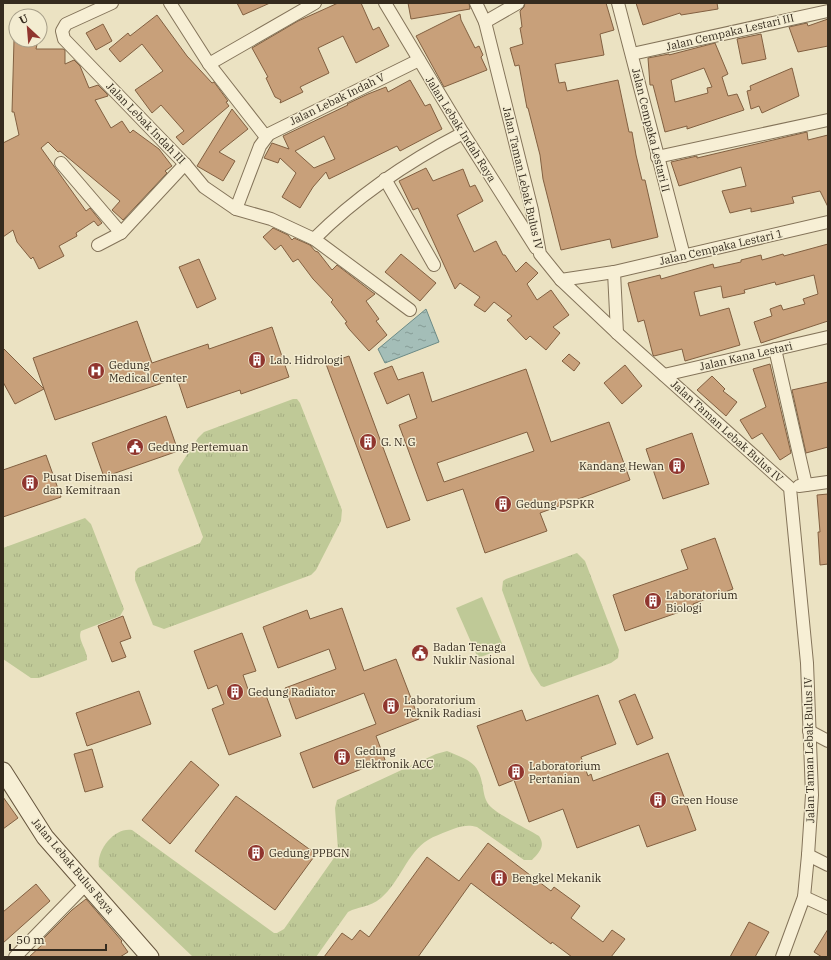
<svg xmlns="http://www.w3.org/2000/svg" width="831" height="960" font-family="'IBM Plex Serif',serif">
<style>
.park{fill:url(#park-tufts)}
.garden{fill:#bfc997}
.water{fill:url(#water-ripples);stroke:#6c8b86}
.building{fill:#c8a07a;stroke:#826041;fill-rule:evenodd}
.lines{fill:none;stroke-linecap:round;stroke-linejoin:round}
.minor-casing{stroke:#84745a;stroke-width:14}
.secondary-casing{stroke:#66553d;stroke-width:19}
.minor{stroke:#f7efd5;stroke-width:12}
.secondary{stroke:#f7efd5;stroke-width:17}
.labels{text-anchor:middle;stroke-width:3;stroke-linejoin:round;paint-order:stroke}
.street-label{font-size:11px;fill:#352b1e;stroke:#f3ecd1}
.poi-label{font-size:11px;fill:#352b1e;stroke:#f3ecd1;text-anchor:start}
</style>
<defs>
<pattern id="park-tufts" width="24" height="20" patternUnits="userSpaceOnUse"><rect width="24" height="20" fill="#bfc997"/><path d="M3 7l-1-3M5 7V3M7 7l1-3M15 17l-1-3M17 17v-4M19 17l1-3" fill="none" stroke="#a5ad82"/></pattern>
<pattern id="water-ripples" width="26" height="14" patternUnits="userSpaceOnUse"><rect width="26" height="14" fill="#a4beb8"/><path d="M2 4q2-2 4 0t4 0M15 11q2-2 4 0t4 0" fill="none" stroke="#869b95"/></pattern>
</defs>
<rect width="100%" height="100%" fill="#ebe2c2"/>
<g class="park">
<path d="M293,399h4l3,4 42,107 -1,11 -25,49 -5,5 -147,54 -11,-4 -18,-45v-8l3,-4 62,-25 3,-6 -25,-67 1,-3 19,-29 6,-6z"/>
<path d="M85,518l6,6 33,85 -4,7 -39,15c-4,9 7,19 6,29l-48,18h-8l-28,-19v-111z"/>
<path d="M577,553l8,8 34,89 -1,8 -7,5 -67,24 -3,-1 -10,-15 -29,-81 1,-9 3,-2z"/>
<path d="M447,751c23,10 32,11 36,37 1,6 2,12 6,17 7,9 39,24 50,31 7,10 0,17 -7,24h-8l-47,-33c-11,-3 -19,0 -29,4 -7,3 -14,5 -20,9 -21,13 -28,42 -47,58 -12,10 -22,8 -33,14l-32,45h-123l-94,-90c-3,-16 15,-40 33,-37l142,103h3l7,-4 52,-74 2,-5 -3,-42 2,-8 99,-46z"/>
</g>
<path class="garden" d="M482,597l22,51 -26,10 -22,-50z"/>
<path class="water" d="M426,309l13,33 -54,21 -7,-14z"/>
<g class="building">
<path d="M237,3h33l-27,12z"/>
<path d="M338,3h23l12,27 6,-3 10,19 -33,17 -13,-27 -25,12 11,25 -29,14 3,5 -23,11 1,-3 -6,-3 -9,-19 2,-1 -16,-29 46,-27z"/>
<path d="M408,3h61l1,6 -59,10z"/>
<path d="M525,3h81l8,27 -14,4 4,21 -49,9 4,19 6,-1 2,9 51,-11 11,52h3l4,23 6,25h3l13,57 -46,11 -2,-9 -49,11 -18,-71 -3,-24 -12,-47h-1l-8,-43 -4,1 -5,-18 13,-4 -3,-16 2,-1 -2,-16 4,-4z"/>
<path d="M636,3h81l1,6 -37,6 -1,-2 -37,12z"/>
<path d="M460,14l1,6 14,28 4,-2 4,9 -2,2 6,13 -43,17 -28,-51z"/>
<path d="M157,15l30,41 25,27 2,-1 14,19 -2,1 3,4 -46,39 -7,-8 8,-6 -23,-26 -9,8 -17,-23 28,-19 -21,-27 -22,18 -11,-13 19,-16 2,3z"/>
<path d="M828,19v27l-30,6 -9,-25 18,-4 1,3z"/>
<path d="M103,24l9,17 -16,9 -10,-17z"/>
<path d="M761,34l5,25 -24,5 -5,-25z"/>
<path d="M14,40h24l-2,9h27l2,1v14l9,-4 6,6 9,22 9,-3 9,9 1,2 -13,4 16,28 11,-7 8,12 3,-3 26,19 13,17 -7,5 2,2 -44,47 -11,-10 8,-9 -60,-50 -2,1 -10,-10 -7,6 45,63 4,-3 12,15 -4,3 -4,-5 -18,12 1,3 -18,10 5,10 -25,13 -6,-12 -2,2 -14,-17 -4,-12 -10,7v-94l16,-8 -5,-23h-2z"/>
<path d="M715,43l13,31 -6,3 6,19 9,-2 7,16 -57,19v-3l-22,6 -12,-47h-3l-2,-27 21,-4v1zM704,68l8,19 -5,1 1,5 -33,9 -4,-22z"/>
<path d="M792,68l7,28 -37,17 -3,-7 -8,3 -4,-18 4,-1 -1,-4z"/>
<path d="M410,80l15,26 5,-2 12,25 -42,22 -3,-5 -68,33 -3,-7 -13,15 -13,21 -18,-11 14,-24 -16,-15 -2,5 -14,-5 8,-15 17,6 -6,-13 65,-31 -1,-1 21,-10 18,-7 2,5zM324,136l11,23 -21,9 -19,-17z"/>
<path d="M232,109l16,20 -29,23 16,9 -12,20 -26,-15z"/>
<path d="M807,132l1,8 20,-5v72l-8,-16 -28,6 2,6 -43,9v-4l-21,5 -8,-22 24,-5 -5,-19 -62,19 -8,-24 26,-6v2z"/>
<path d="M426,168l7,13 30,-12 7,18 5,-2 8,16 -26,14 17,37 22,-11 7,14h2l11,17 10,-10 12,11 -11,11 10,16 14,-10 18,25 -16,12 7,6 -14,17 -16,-14 -4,4 -19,-20 5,-4 -18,-14 -9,10 -11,-7 6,-8 -20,-14 -5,6 -37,-81 -5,2 -14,-29z"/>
<path d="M273,228l15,7 4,5 2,-2 16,7 5,6 3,1 14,18 5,-5 35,27 3,2 -9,7 13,18 -3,2 11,14 -18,16 -20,-22 -4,-6 2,-1 -16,-20 2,-2 -20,-21 -15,-20 -5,3 -12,-17 -6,5 -12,-13z"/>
<path d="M828,244v77l-67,22 -7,-21 18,-6 -2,-7 11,-4 2,5 22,-6 -2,-5 15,-5 -4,-19 -38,10 -1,-3 -31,8 1,3 -22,5 -2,-12 -27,6 6,24 29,-8 11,37 -55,16 -3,-12 -28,7 -1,-1 -9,-35 -6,2 -10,-39 32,-8 1,4 52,-15 1,4 27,-6v-2l20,-5 1,5 21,-6 1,2z"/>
<path d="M401,254l35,29 -16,18 -35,-29z"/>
<path d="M199,259l17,40 -19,9 -18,-41z"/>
<path d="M137,321l15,42 56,-19 1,5 63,-22 17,50 -48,17 -1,-4 -53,18 -10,-30 -122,42 -22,-62z"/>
<path d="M3,348l41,41 -29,15 -12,-22z"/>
<path d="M569,354l11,9 -6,8 -12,-10z"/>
<path d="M349,356l61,164 -23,8 -61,-164z"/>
<path d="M770,364l21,89 -11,7 -18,-27 -10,6 -12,-19 26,-13 -13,-38z"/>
<path d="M625,365l17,21 -20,18 -18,-21z"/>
<path d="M392,366l6,14 25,-8 9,30 94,-33 25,73 58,-20 21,58 -90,33 7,18 -62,22 -22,-64 -36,12 -28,-76 18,-7 -8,-24 -22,10 -13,-31zM527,432l7,19 -90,31 -7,-19z"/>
<path d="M712,376l13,13 -2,2 14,11 -11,14 -29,-26z"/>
<path d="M828,382v65l-22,6 -14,-63z"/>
<path d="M166,416l12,35 -74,26 -12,-34z"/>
<path d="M692,433l17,51 -46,15 -17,-50z"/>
<path d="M46,455l15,42 -58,20v-47z"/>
<path d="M828,494v70l-8,1 -2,-33h2l-3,-37z"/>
<path d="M715,538l18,51 -40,15 1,3 -69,24 -12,-36 75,-26 -7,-19z"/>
<path d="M342,608l22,63 32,-12 23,60 -43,17 9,24 -72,28 -13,-35 76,-29 -12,-31 -68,26 -11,-31 51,-19 -7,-20 -51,19 -15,-41 44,-17 3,9z"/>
<path d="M123,616l8,22 -11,4 6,15 -14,5 -14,-36z"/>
<path d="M242,633l14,38 -13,4 7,20 14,-5 17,46 -52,19 -17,-46 12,-5 -7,-19 -9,4 -14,-38z"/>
<path d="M139,691l12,33 -64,22 -11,-33z"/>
<path d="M635,694l18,44 -16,7 -18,-44z"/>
<path d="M598,695l18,49 -35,13 7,19 3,-2 2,7 75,-28 28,77 -49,17 -8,-22 -62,23 -14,-39 -34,13 -15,-42 -15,6 -22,-60 45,-16 4,11z"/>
<path d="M92,749l11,38 -18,5 -11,-38z"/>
<path d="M191,761l28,24 -49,59 -28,-24z"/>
<path d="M236,796l80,58 -41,56 -80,-59z"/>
<path d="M3,797l15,21 -15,11z"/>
<path d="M488,843l63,48 3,-4 26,19 -9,12 32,24 9,-12 13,9 -14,18h-39l-20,-15 -1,2 -80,-61 -53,74h-94l18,-24 10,7 8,-10 9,7 58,-80 32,24z"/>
<path d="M36,884l14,17 -47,42v-31z"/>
<path d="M86,899l36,42 -1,1 7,10 -8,5h-91l13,-12 -3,-2 33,-33z"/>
<path d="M749,922l20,10 -14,25h-25z"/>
<path d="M828,929v28h-6l-8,-5z"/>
</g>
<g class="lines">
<g class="minor-casing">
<g id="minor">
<path d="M112,3l-46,21 -4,7 2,8 121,125 19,23 32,22 35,10 43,20 96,71"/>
<path d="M170,3l39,61 57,73"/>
<path d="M385,3l78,130 73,115"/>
<path d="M476,3l9,19"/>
<path d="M518,3l-33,19 47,188 8,44 21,26 56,53 173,155 17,175 5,132 -4,60 -4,42 -22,60"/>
<path d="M618,3l66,253"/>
<path d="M632,54l196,-43"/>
<path d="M209,64l106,-61"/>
<path d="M657,157l171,-37"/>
<path d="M61,163l60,70"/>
<path d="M385,179l49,86"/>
<path d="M236,209l24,-63 9,-12 150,-74"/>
<path d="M314,239c44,-44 95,-78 149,-106"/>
<path d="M98,245l23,-12 64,-69"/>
<path d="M614,272l3,61"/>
<path d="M561,280l53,-8 214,-50"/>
<path d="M775,349l31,136"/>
<path d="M664,375l164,-38"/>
<path d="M799,486l29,-4"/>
<path d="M809,731l19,10"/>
<path d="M808,855l20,10"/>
<path d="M804,897l24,11"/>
<path d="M15,957l72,-74"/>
</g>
</g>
<g class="secondary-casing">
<path id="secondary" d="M3,771l42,66 105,120"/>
</g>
<use href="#minor" class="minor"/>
<use href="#secondary" class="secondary"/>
</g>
<defs>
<g id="building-disc" transform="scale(0.9)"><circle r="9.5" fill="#90352e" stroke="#f3ecd1"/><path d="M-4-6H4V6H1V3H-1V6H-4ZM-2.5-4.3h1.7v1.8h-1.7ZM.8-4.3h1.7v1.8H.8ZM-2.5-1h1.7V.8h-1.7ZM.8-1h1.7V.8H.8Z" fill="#fff"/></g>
<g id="hospital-disc" transform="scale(0.9)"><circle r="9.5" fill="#90352e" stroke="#f3ecd1"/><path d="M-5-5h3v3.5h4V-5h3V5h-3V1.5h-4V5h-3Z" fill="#fff"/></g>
<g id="civic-disc" transform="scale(0.9)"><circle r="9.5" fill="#90352e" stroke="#f3ecd1"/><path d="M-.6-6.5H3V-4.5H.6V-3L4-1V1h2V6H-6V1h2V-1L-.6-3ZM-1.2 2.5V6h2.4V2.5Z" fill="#fff"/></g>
</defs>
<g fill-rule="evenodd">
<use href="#building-disc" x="257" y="360"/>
<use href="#hospital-disc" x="96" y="371"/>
<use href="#building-disc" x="368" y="442"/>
<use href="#civic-disc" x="135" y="447"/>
<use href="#building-disc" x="677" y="466"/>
<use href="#building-disc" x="30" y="483"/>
<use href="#building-disc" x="503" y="504"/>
<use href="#building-disc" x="653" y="601"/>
<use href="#civic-disc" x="420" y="653"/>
<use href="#building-disc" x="235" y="692"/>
<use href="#building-disc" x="391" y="706"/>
<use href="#building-disc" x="342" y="757"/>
<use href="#building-disc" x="516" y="772"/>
<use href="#building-disc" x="658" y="800"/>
<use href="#building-disc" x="256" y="853"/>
<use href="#building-disc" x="499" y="878"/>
</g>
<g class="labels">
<g class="street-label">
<text transform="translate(730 32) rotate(-13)" y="4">Jalan Cempaka Lestari III</text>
<text transform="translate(337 99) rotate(-26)" y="4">Jalan Lebak Indah V</text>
<text transform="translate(146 123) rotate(46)" y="4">Jalan Lebak Indah III</text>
<text transform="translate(461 129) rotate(58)" y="4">Jalan Lebak Indah Raya</text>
<text transform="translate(651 130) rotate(76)" y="4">Jalan Cempaka Lestari II</text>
<text transform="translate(523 178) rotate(77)" y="4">Jalan Taman Lebak Bulus IV</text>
<text transform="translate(721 247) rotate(-13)" y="4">Jalan Cempaka Lestari 1</text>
<text transform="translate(746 356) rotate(-13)" y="4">Jalan Kana Lestari</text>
<text transform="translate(727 431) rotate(42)" y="4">Jalan Taman Lebak Bulus IV</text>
<text transform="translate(809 750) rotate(-91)" y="4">Jalan Taman Lebak Bulus IV</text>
<text transform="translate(73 866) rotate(50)" y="4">Jalan Lebak Bulus Raya</text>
</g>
<g class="poi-label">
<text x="270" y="364">Lab. Hidrologi</text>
<text x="109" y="369">Gedung<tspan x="109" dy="13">Medical Center</tspan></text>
<text x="381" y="446">G. N. G</text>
<text x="148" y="451">Gedung Pertemuan</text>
<text x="664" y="470" text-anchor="end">Kandang Hewan</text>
<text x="43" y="481">Pusat Diseminasi<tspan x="43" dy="13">dan Kemitraan</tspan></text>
<text x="516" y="508">Gedung PSPKR</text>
<text x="666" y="599">Laboratorium<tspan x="666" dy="13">Biologi</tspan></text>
<text x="433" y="651">Badan Tenaga<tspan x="433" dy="13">Nuklir Nasional</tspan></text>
<text x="248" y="696">Gedung Radiator</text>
<text x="404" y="704">Laboratorium<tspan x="404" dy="13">Teknik Radiasi</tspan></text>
<text x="355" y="755">Gedung<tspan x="355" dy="13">Elektronik ACC</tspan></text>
<text x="529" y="770">Laboratorium<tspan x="529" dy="13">Pertanian</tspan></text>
<text x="671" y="804">Green House</text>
<text x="269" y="857">Gedung PPBGN</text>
<text x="512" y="882">Bengkel Mekanik</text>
</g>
</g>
<rect width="831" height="960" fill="none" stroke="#352b1e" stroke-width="8"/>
<g transform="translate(28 28) rotate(334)"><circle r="19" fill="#f3ecd1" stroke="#a79f89"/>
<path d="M0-3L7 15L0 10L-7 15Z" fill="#90352e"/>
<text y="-6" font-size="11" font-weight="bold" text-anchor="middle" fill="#352b1e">U</text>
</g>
<path d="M10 944v6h96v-6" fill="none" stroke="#352b1e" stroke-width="2"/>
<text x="16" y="944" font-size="12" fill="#352b1e" stroke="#f3ecd1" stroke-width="3" paint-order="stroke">50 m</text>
</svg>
